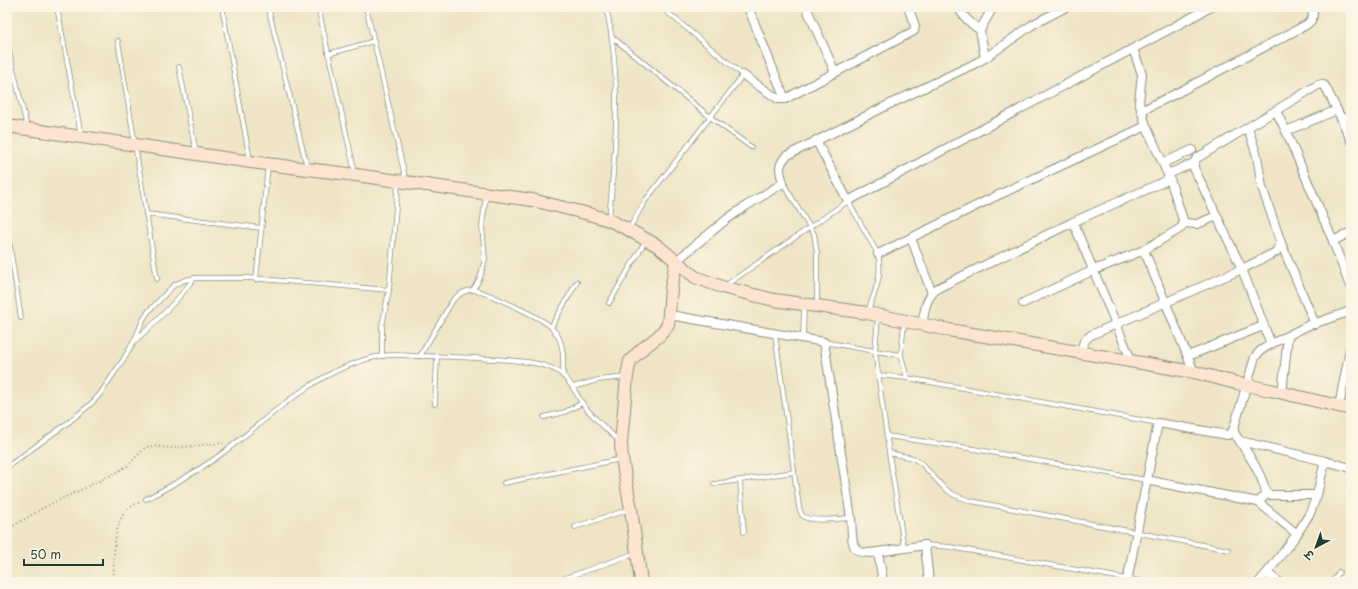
<svg xmlns="http://www.w3.org/2000/svg" width="1358" height="589" font-family="'Playpen Sans','Playpen Sans Deva',sans-serif">
<style>
.lines{fill:none;stroke-linecap:round;stroke-linejoin:round}
.lane-casing{stroke:#87907c;stroke-width:5.5}
.street-casing{stroke:#87907c;stroke-width:10}
.secondary-casing{stroke:#87907c;stroke-width:14}
.path{stroke:#87907c;stroke-width:2;stroke-dasharray:1 3;stroke-linecap:butt}
.lane{stroke:#fff;stroke-width:4}
.street{stroke:#fff;stroke-width:8}
.secondary{stroke:#fde4d1;stroke-width:12}
</style>
<rect width="100%" height="100%" fill="#fcf5e5"/>
<filter id="ink" filterUnits="userSpaceOnUse"><feTurbulence type="fractalNoise" baseFrequency=".025" numOctaves="2"/><feDisplacementMap in="SourceGraphic" scale="8" xChannelSelector="R" yChannelSelector="G"/><feConvolveMatrix kernelMatrix="1 2 1 2 8 2 1 2 1" color-interpolation-filters="sRGB"/></filter>
<filter id="wash" filterUnits="userSpaceOnUse"><feTurbulence type="fractalNoise" baseFrequency=".012" numOctaves="4" result="noise"/><feDisplacementMap in="SourceGraphic" scale="16" xChannelSelector="R" yChannelSelector="G"/><feGaussianBlur stdDeviation="0.9" result="paint"/><feColorMatrix in="noise" values="0 0 0 0 0 0 0 0 0 0 0 0 0 0 0 0 0 1.4 0 .05"/><feComposite in="paint" operator="in"/></filter>
<g filter="url(#wash)">
<rect width="100%" height="100%" fill="#efe4c5"/>
</g>
<g filter="url(#ink)">
<g class="lines">
<g class="lane-casing">
<g id="lane">
<path d="M57,7l24,128"/>
<path d="M222,7l28,153"/>
<path d="M268,7l39,160"/>
<path d="M318,7l37,166"/>
<path d="M366,7l40,174"/>
<path d="M606,7c16,70 10,141 3,211"/>
<path d="M611,36l99,81 41,30"/>
<path d="M118,41l39,238"/>
<path d="M7,43l20,84"/>
<path d="M328,54l46,-13"/>
<path d="M179,67l17,85"/>
<path d="M783,183l31,51 3,19v51"/>
<path d="M146,214l116,14"/>
<path d="M7,227l14,91"/>
<path d="M629,229l16,-28 98,-126 -82,-68"/>
<path d="M256,280l12,-115"/>
<path d="M726,285l122,-84 30,53c5,20 -3,38 -10,57"/>
<path d="M473,290l7,-12 5,-19 -3,-33 4,-31"/>
<path d="M609,303l37,-63"/>
<path d="M878,317l-3,34 26,4 6,23 251,45"/>
<path d="M551,327l26,-45"/>
<path d="M775,334l24,173c1,3 2,7 4,9 8,7 37,2 48,2"/>
<path d="M803,338l1,-33"/>
<path d="M136,340c21,-19 41,-38 58,-62"/>
<path d="M824,342l51,9 14,102 15,94"/>
<path d="M901,355l3,-33"/>
<path d="M382,356v-30l7,-36 9,-107"/>
<path d="M420,356l33,-56c5,-5 11,-10 19,-10 11,0 69,28 78,36 2,2 4,5 6,7 9,13 7,28 7,43"/>
<path d="M878,375l29,3"/>
<path d="M573,387l25,-7 28,-3"/>
<path d="M435,404l2,-48"/>
<path d="M544,417l21,-5 17,-9"/>
<path d="M887,436l81,12 178,32"/>
<path d="M889,453l24,5 9,6 22,24 10,7 17,6 258,49"/>
<path d="M7,467l62,-45 22,-18 9,-10 23,-34 11,-19 9,-21 5,-8 26,-27 11,-5 9,-2h54l141,12"/>
<path d="M740,480l4,52"/>
<path d="M504,483l117,-24"/>
<path d="M714,484l80,-12"/>
<path d="M146,499c27,-14 53,-28 78,-47 41,-31 77,-68 126,-87 10,-4 21,-8 32,-9 11,-2 22,-1 33,0 20,0 41,1 61,2 24,2 62,1 83,14 13,9 17,24 27,36 10,12 21,22 32,32"/>
<path d="M575,527l55,-18"/>
<path d="M925,545l25,2 195,35"/>
<path d="M554,582l82,-29"/>
<path d="M1332,582l7,-10"/>
</g>
</g>
<g class="street-casing">
<g id="street">
<path d="M748,7l37,92"/>
<path d="M806,7l29,65"/>
<path d="M958,7c5,10 13,17 22,23l5,28"/>
<path d="M980,30l13,-23"/>
<path d="M1133,49l9,25 -3,28 7,24"/>
<path d="M743,75l35,24h7l129,-68 1,-5 -7,-19"/>
<path d="M1141,111l36,-18 129,-68c7,-5 8,-9 6,-18"/>
<path d="M1276,111l10,20 47,110 18,-9"/>
<path d="M1351,115l-9,5 9,21"/>
<path d="M1342,120l-17,-34 -3,-2 -4,1 -121,73 -3,5v5l48,101 29,75 36,-18 44,-15"/>
<path d="M1286,131l51,-21"/>
<path d="M816,140l32,61 363,-194"/>
<path d="M1163,163l29,-13"/>
<path d="M1168,174l26,-11"/>
<path d="M1073,222l97,-43"/>
<path d="M1184,223l13,1 20,-8"/>
<path d="M911,238l21,55"/>
<path d="M1333,241l18,48"/>
<path d="M1281,243l34,81"/>
<path d="M878,254l114,-56 154,-72 24,53 14,44 -3,5 -5,3 -32,19 50,122"/>
<path d="M676,261l51,-42 19,-13 37,-23c-3,-12 -6,-16 3,-27l104,-52 82,-39 13,-7 47,-33 34,-18"/>
<path d="M1023,303l71,-33 50,-20"/>
<path d="M670,315l154,27 27,176c2,24 -3,39 27,34l5,30"/>
<path d="M922,325c3,-16 3,-27 16,-37l135,-66 59,140"/>
<path d="M1081,353c1,-9 3,-13 10,-18l151,-66 34,-17 5,-9 -19,-56 -5,-31 -9,-28"/>
<path d="M1188,356l75,-30"/>
<path d="M1282,393l6,-57"/>
<path d="M1339,406l12,-61"/>
<path d="M1240,441l85,20 -8,34h-51"/>
<path d="M1325,461l26,7"/>
<path d="M1146,480l112,22 8,-7c-1,-18 -23,-49 -33,-64"/>
<path d="M1258,502l39,32 -30,39 12,9"/>
<path d="M1297,534l13,-21 7,-18"/>
<path d="M878,552l47,-7 4,37"/>
<path d="M1127,582l31,-159 70,12 5,-4 22,-74 5,-6 11,-7"/>
<path d="M1259,582l8,-9"/>
</g>
</g>
<g class="secondary-casing">
<g id="secondary">
<path d="M7,126l244,36 105,13 176,25 57,14 20,6 20,10 29,16 37,31 27,10 52,13 93,13 82,17 245,42 42,11 34,7 81,19"/>
<path d="M641,582l-10,-73 -9,-50 -1,-16 6,-67 3,-15 12,-12 17,-13 9,-11 3,-36 5,-28"/>
</g>
</g>
<g class="path">
<path d="M7,530l36,-22 70,-34 14,-8 19,-19 7,-1 19,2 51,-5"/>
<path d="M114,582c-1,-18 -1,-56 11,-70 4,-5 10,-8 16,-10"/>
</g>
<use href="#lane" class="lane"/>
<use href="#street" class="street"/>
<use href="#secondary" class="secondary"/>
</g>
</g>
<rect width="1358" height="589" fill="none" stroke="#fcf5e5" stroke-width="24"/>
<g transform="translate(1316 547) rotate(221)" stroke="#fcf5e5" stroke-width="3" paint-order="stroke">
<path d="M0-3L7 15L0 10L-7 15Z" fill="#1f3d34"/>
<text y="-6" font-size="11" font-weight="bold" text-anchor="middle" fill="#1f3d34">उ</text>
</g>
<path d="M24 559v6h79v-6" fill="none" stroke="#1f3d34" stroke-width="2"/>
<text x="30" y="559" font-size="12" fill="#1f3d34" stroke="#fcf5e5" stroke-width="3" paint-order="stroke">50 m</text>
</svg>
